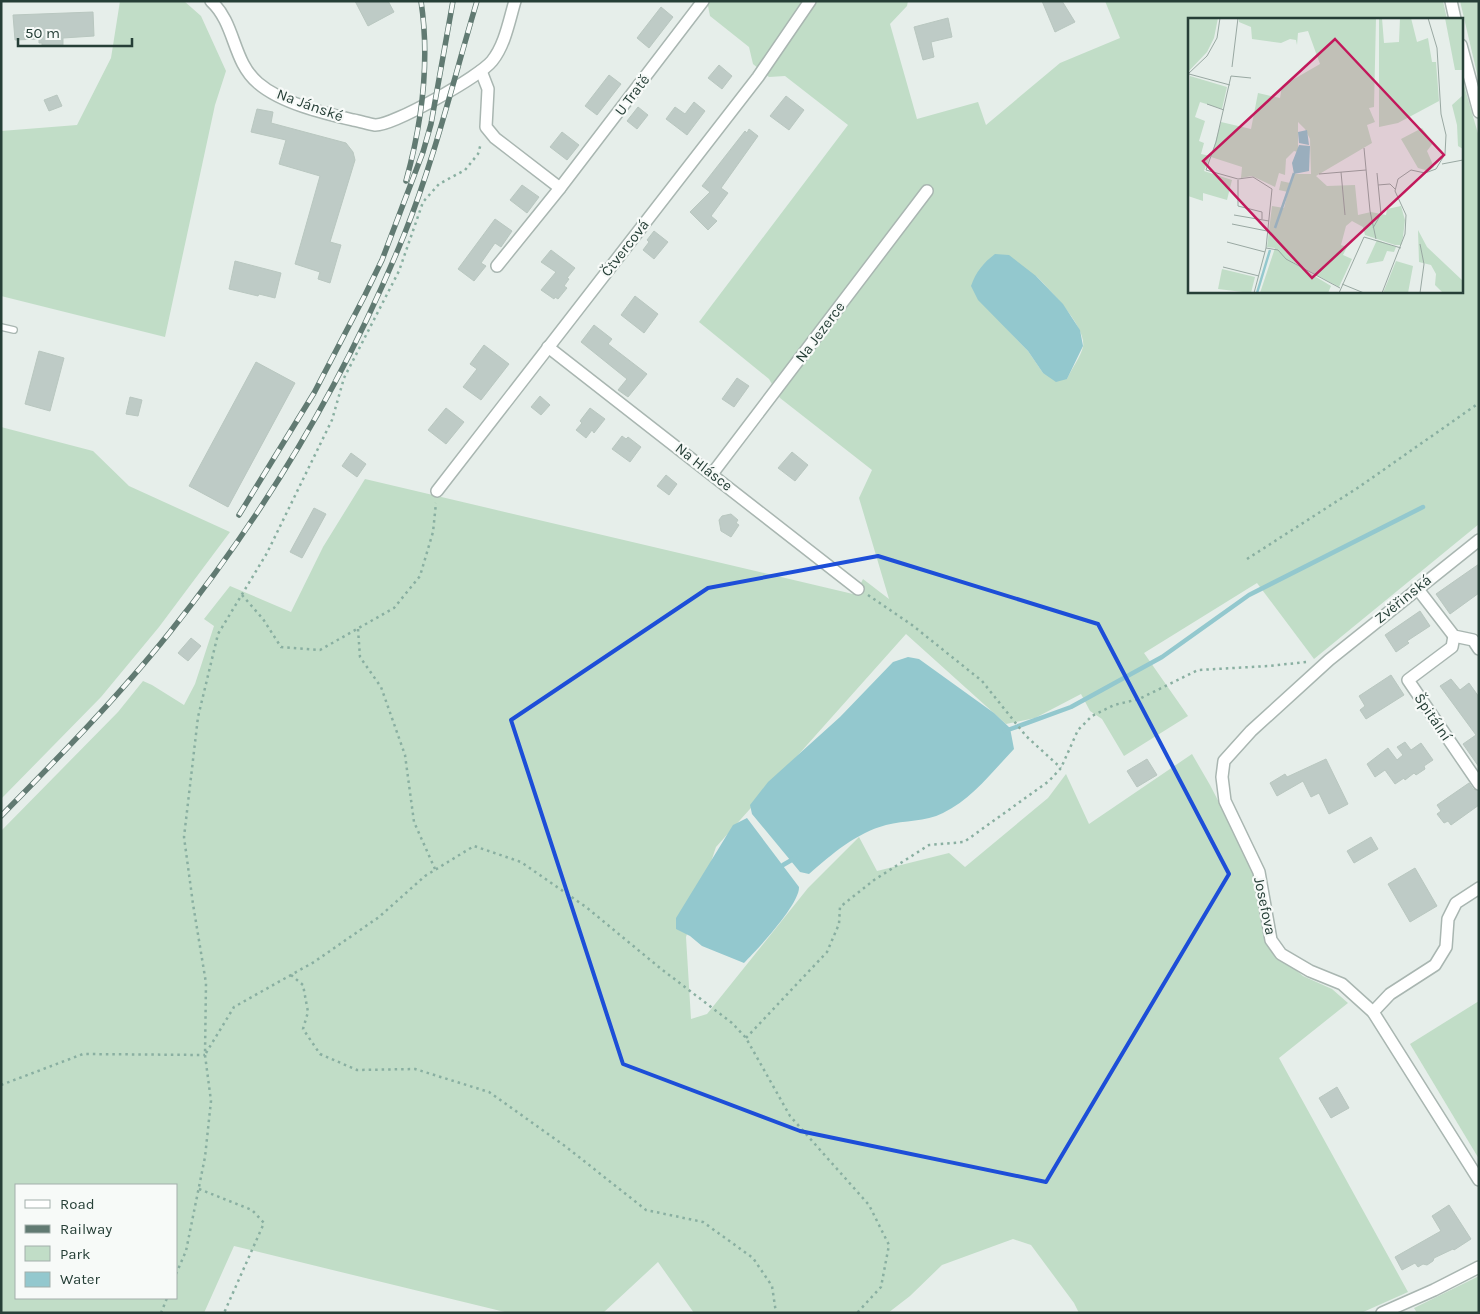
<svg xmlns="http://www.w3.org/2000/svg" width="1480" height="1314" font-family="Karla,sans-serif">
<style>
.green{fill:#c1ddc7;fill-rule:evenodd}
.water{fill:#93c8ce}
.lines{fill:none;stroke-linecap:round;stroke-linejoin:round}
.stream{stroke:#93c8ce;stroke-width:4.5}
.building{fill:#becbc6;stroke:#b9c7c0}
.lane-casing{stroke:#a9b6b1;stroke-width:8}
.street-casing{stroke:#a9b6b1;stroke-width:14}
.path{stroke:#89afa1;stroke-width:2.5;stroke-dasharray:2.5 4;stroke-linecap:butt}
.lane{stroke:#fff;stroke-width:5.5}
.street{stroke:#fff;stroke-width:11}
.rail-casing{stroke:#617a72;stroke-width:5.5}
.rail{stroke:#f7faf8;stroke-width:4;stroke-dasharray:11;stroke-linecap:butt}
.marked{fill:none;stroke:#1d4ed8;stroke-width:4;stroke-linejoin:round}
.labels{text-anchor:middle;stroke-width:4.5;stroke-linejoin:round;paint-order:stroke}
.street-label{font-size:15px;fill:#263f37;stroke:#f7faf8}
.inset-river{fill:none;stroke:#93c8ce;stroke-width:2.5}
.inset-road{fill:none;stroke:#99a8a2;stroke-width:1}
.view{fill:#c2185b;fill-opacity:0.15;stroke:#c2185b;stroke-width:2.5}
.inset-edge{fill:none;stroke:#263f37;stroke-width:2.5}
</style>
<rect width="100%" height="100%" fill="#e6eeea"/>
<g class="green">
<path d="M120,1h64l17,15 25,55 -11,34 -50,232 -164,-41v-165l76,-6 34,-67z"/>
<path d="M707,1h201l-1,5 -17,18 27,95 61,-17 8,23 74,-62 60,-25 -15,-37h338l4,18h-258v272h272v-216l18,62v387l-165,135 -57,-76 -113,70 44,63 -64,40 -22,-37 -12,-8 -9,-17 -46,24 -29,6 -100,-90 -190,213 -30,90 5,82 16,-5 101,-126 51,-51 18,34 72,-18 16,14 83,-69 18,-24 23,50 103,-70 18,31 44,85 6,39 9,39 34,28 29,13 16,14 -69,55 129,234 -47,21h-282l-5,-10 -43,-58 -18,-6 -71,26 -32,31 -22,17h-194l-36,-51 -55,51h-94l-275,-67 -30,67h-203v-482l117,-119 25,-31 9,4 32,20 11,-21 19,-58 -10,-7 26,-33 61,26 32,-65 42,-68 488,115 5,-5 5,-10 26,20 -30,-101 13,-28 -92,-72 -11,-19 -70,-57 149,-197 -63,-49 -16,1 -16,-13 -4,-17 -39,-31zM1036,276c13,13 51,51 47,71 -2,9 -12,23 -16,32l-24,-6 -15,-22 -22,-23zM16,1185h160v113h-160z"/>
<path d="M1460,1h19v81z"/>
<path d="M1,427l92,24 36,35 101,46 -71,95 -58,70 -100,102z"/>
<path d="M1479,1001v158l-69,-115z"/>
<path d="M1479,1276v37h-62l-3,-5z"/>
</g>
<g class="water">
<path d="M995,254l14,1 27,21 27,28 17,26 3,16 -16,33 -11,3 -13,-9 -15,-22 -50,-51 -7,-14c5,-14 12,-23 24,-32z"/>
<path d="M908,657l11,2 75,54 16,15 4,21c-22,23 -42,50 -71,64 -18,9 -38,7 -57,12 -30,8 -54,29 -77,49l-9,-2 -48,-58 -2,-9 18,-23 72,-65 53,-55z"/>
<path d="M747,818l52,69c1,17 -42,63 -55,76l-42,-17 -12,-10 -14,-7v-11l57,-93z"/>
</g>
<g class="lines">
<g class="stream">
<path d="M1005,731l66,-24 91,-50 87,-62 174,-88"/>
<path d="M783,865l12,-7"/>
</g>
</g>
<g class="building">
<path d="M355,1h33l6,11 -26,14z"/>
<path d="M1042,1h20l13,21 -20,10z"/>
<path d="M661,7l12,10 -24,31 -12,-10z"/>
<path d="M93,12l1,24 -31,2v7h-21v-2h-3v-4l-24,1 -2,-25z"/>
<path d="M948,18l4,19 -21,5 3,15 -11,3 -9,-33z"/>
<path d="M719,65l13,11 -10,13 -14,-11z"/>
<path d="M609,75l12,9 -24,31 -12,-9z"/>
<path d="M57,95l5,11 -13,5 -5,-11z"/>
<path d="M786,96l18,14 -15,20 -19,-14z"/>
<path d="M694,102l11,9 -18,24 -21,-16 9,-12 10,7z"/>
<path d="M638,107l10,8 -11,14 -10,-8z"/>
<path d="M257,109l16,3 -2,11 75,20 7,9 2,8 -25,82 11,3 -11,38 -12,-4 2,-7 -25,-8 25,-88 -41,-12 7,-24 -35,-8z"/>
<path d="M749,129l9,7 -37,52 7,5 -17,23 6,5 -9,9 -18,-18 20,-20 -8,-6 43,-55 2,2z"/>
<path d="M562,132l17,13 -12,15 -17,-13z"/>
<path d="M522,185l17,12 -12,16 -17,-13z"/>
<path d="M495,219l17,12 -11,16 -6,-4 -14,20 5,3 -12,15 -16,-12z"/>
<path d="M654,231l14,11 -14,17 -11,-9 6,-8 -2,-2z"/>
<path d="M551,250l24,18 -8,10 2,1 -5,7 3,2 -9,11 -3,-2 -1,2 -13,-9 15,-18 -15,-10z"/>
<path d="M235,261l46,12 -6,25 -16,-4 -1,2 -29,-7z"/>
<path d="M635,296l23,18 -14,19 -23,-18z"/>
<path d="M594,325l18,14 -4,5 39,30 -19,23 -10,-7 9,-11 -46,-37z"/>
<path d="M484,345l25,19 -28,36 -18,-13 14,-18 -7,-5z"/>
<path d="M39,351l25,7 -14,53 -25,-7z"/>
<path d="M256,362l39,21 -67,124 -39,-21z"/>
<path d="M737,378l12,8 -15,21 -12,-8z"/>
<path d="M540,396l10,9 -9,10 -10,-8z"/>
<path d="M130,397l12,3 -4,16 -12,-2z"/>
<path d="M446,408l18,14 -18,22 -18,-14z"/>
<path d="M590,408l15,11 -11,14 -2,-3 -6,8 -10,-8 6,-7 -2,-2z"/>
<path d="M622,436l4,3 2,-2 13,10 -11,15 -18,-13z"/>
<path d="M792,452l16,13 -13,16 -17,-13z"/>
<path d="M351,453l15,11 -9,13 -15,-11z"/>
<path d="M666,475l11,9 -8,11 -12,-9z"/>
<path d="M314,508l12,6 -24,44 -12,-6z"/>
<path d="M731,514l7,6 -2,3 3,2 -8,12 -10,-6 -2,-11 3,-4z"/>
<path d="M1479,564v29l-29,21 -14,-20z"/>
<path d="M1420,611l10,15 -23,15 2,2 -13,9 -11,-17z"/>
<path d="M191,638l10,8 -13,15 -10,-8z"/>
<path d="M1391,675l13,20 -38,24 -6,-9 5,-4 -6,-10z"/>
<path d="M1451,679l9,11 9,-7 10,14v70l-16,-23 13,-9 -36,-49z"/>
<path d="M1405,742l6,8 10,-7 12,17 -9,6 1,3 -9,6 -2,-2 -9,7 -1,-2 -9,6 -10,-14 -10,7 -8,-13 21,-16 9,12 6,-5 -6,-8z"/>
<path d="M1147,759l10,16 -20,12 -10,-16z"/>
<path d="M1326,759l22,45 -19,10 -10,-21 -8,4 -8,-16 -26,15 -7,-13 15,-9 2,3z"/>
<path d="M1469,783l4,6 6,2v14l-28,20 -3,-4 -4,2 -7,-9 4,-3 -4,-6z"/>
<path d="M1371,837l7,12 -24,14 -7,-12z"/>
<path d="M1415,868l22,38 -27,16 -22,-38z"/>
<path d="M1337,1087l12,21 -18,10 -12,-20z"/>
<path d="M1449,1205l22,34 -17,11 -1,-1 -19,9 -1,3 -6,4 -4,-1 -5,3 -3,-4 -13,7 -7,-13 46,-26 -9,-15z"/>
</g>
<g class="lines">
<g class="lane-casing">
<path id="lane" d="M1,327l13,3"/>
</g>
<g class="street-casing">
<g id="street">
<path d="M211,1c25,23 21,60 47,82 23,20 65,30 95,37 7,1 15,4 22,5 18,1 105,-49 117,-64 13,-16 17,-40 23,-60"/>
<path d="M1451,1l4,18"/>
<path d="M1461,45l18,67"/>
<path d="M481,71l7,18 -2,38 9,11 65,50"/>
<path d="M497,266l63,-78 143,-187"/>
<path d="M548,347l310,242"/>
<path d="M712,474l215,-283"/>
<path d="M437,491l321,-414 52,-76"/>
<path d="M1479,540l-150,120 -78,71 -27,30 -2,16 3,24 34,71 12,68 10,14 29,17 32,13 31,28 106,168"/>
<path d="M1417,588l37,48 19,4 6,9"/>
<path d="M1454,636l-2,11 -44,33 71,104"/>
<path d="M1373,1012l17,-18 45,-29 11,-18 2,-28 8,-16 23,-15"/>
<path d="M1382,1313l52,-23 45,-23"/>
</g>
</g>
<g class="path">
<path d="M1247,559l112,-72 120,-84"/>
<path d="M242,595l21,24 18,28 39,3 74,-42 26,-32 13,-44 3,-29"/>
<path d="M868,595l44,30 70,56 44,55 35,32"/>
<path d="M358,629l2,28 21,30 24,68 9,67 21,47"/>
<path d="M291,975l12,10 5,27 -5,17 17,25 37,16 58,-1 74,23 76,54 81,64 57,12 50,36 19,28 4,27"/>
<path d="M746,1038l81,-86 12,-28 1,-17 34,-27 55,-35 35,-3 85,-61 12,-13 17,-38 14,-14 22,-11 25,-6 59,-29 70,-4 39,-4"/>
<path d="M206,1053l28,-46 80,-45 65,-45 46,-41 49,-30 47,16 65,45 74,61 72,55 14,15 44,78 79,89 20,40 -8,42 -24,26"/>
<path d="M1,1085l82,-31 122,1"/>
<path d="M199,1189l53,21 12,13 -40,90"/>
<path d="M176,1274l10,-23 19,-94 6,-56 -6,-46 1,-72 -13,-79 -9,-67 14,-120 20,-83 49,-81 65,-133 12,-42 55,-107 24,-69 16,-18 26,-14 13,-16 3,-11"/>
<path d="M161,1313l6,-15"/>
</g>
<use href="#lane" class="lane"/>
<use href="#street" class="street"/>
<g class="rail-casing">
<g id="rail">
<path d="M406,181c16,-58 24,-120 15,-180"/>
<path d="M239,515l75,-122 51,-98 17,-35 41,-108 8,-28 22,-123"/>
<path d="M1,816c59,-60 117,-119 169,-184 96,-120 176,-254 234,-397 30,-74 50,-157 73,-234"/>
</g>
</g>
<use href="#rail" class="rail"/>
</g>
<path class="marked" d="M878,556l220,68 131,250 -183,308 -246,-51 -177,-67 -112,-344 197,-132z"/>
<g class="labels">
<g class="street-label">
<text transform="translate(632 95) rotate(-53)" y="5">U Tratě</text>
<text transform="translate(310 105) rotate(20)" y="5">Na Jánské</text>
<text transform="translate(625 248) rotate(-52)" y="5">Čtvercová</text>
<text transform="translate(820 332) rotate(-53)" y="5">Na Jezerce</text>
<text transform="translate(704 467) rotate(38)" y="5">Na Hlásce</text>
<text transform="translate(1403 599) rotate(-39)" y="5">Zvěřinská</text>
<text transform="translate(1433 717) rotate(56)" y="5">Špitální</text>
<text transform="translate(1265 906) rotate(78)" y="5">Josefova</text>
</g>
</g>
<g transform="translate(1188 18)">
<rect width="275" height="275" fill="#e6eeea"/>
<path d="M0,0h30l-4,20 -7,14 -19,20zM51,0h137l-2,89 -5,1 6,14 -8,3 5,18 -56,33 11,10 28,-1 3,30 13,-3 15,3 1,-6 14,-3 4,14 -2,17 -2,8h-6l-30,-10 -2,-8 -11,-6 -6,5 -5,19 6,2 -4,8 9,4 -13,28 -54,-29 46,28 -3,7h-68l15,-45 -8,-1 5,-41 12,2 4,-16 -9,-2 2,-9 9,2 4,-9h17l-1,-35 -5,-10 -7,-7v30l-4,-1 -8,8 -1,16 -6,-2 -4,14 -23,-11 -11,2 1,-11 -31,-10 10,-35 30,7 7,-36 22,5 2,-12 38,-22 -12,-33 -10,2 -1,12 -1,-5 -6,-1 -9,4 -29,-4 -1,-12 -12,-5zM191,0h3l2,25 15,-1 1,-24h11l6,24 11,-4 4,24h4l3,39 -41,22 -19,4zM257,0h18v52h-8zM2,58l37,11 -5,22 -22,-7 -5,15 10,4 -6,20 5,2 -3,11 9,2 -6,15 28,9 -5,20 -24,-7v8l-15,-5zM275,68v63l-5,-3 -1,-21 -5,-20 10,-9zM234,110l11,15 -6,8 7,16 -5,4 -11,-3 -17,-29zM230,212l9,17 36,34v12h-20l-8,-8 1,-11 -5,-9 -12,-3zM189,222l19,7 -2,5 -7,-1 -4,10 -17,3zM208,243l17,5 -5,27h-25zM34,251l33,8 -4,16 -33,-4z" fill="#c1ddc7"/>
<path d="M119,112l2,15 -10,-2 -1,-11zM111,127l11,1 -1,25 -15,3 -2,-11z" fill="#93c8ce"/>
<path class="inset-river" d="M87,210l19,-55M69,275l13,-43"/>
<path class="inset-road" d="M44,49l6,-49M0,56l19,-18 10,-18 3,-20M1,56l41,11M63,60l-20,-2 -15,66 -10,28 32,9 15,-2 19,12 -6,59 -12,45M19,86l17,6M176,130l6,63 6,28M254,146l21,-4M153,154l4,43M131,156l47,-4M50,162v26l24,6v7M190,167l12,-1 5,5M46,197l35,6M44,206l35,7M185,210l8,-14 -4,-41M39,224l38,10M78,230l12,2 8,9 54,29M35,249l36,9M154,266l22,9M151,275l25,-56 37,11M194,275l23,-59 1,-19 -11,-24 3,-12 13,-9 14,3 11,-4 9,-15 1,-19 -5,-21 -4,-66 -9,-30M232,275l4,-29 -4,-20"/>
<path class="view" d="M147,21l109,116 -132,123 -109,-117z"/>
<rect width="275" height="275" class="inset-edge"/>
</g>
<rect width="1480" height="1314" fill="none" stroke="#263f37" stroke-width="5"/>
<rect x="15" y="1184" width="162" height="115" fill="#f7faf8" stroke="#a3afab"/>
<rect x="25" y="1200" width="25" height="8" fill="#ffffff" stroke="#a3afab"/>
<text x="60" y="1209" font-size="15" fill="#263f37">Road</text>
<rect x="25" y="1225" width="25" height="8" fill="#617a72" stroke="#a3afab"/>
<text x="60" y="1234" font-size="15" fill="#263f37">Railway</text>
<rect x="25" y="1246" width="25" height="15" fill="#c1ddc7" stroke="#a3afab"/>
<text x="60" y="1259" font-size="15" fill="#263f37">Park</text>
<rect x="25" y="1272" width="25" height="15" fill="#93c8ce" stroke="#a3afab"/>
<text x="60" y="1284" font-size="15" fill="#263f37">Water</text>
<path d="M18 38v8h114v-8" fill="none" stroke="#263f37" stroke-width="2.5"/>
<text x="25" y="38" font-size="15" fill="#263f37" stroke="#f7faf8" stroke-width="4" paint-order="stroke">50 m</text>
</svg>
